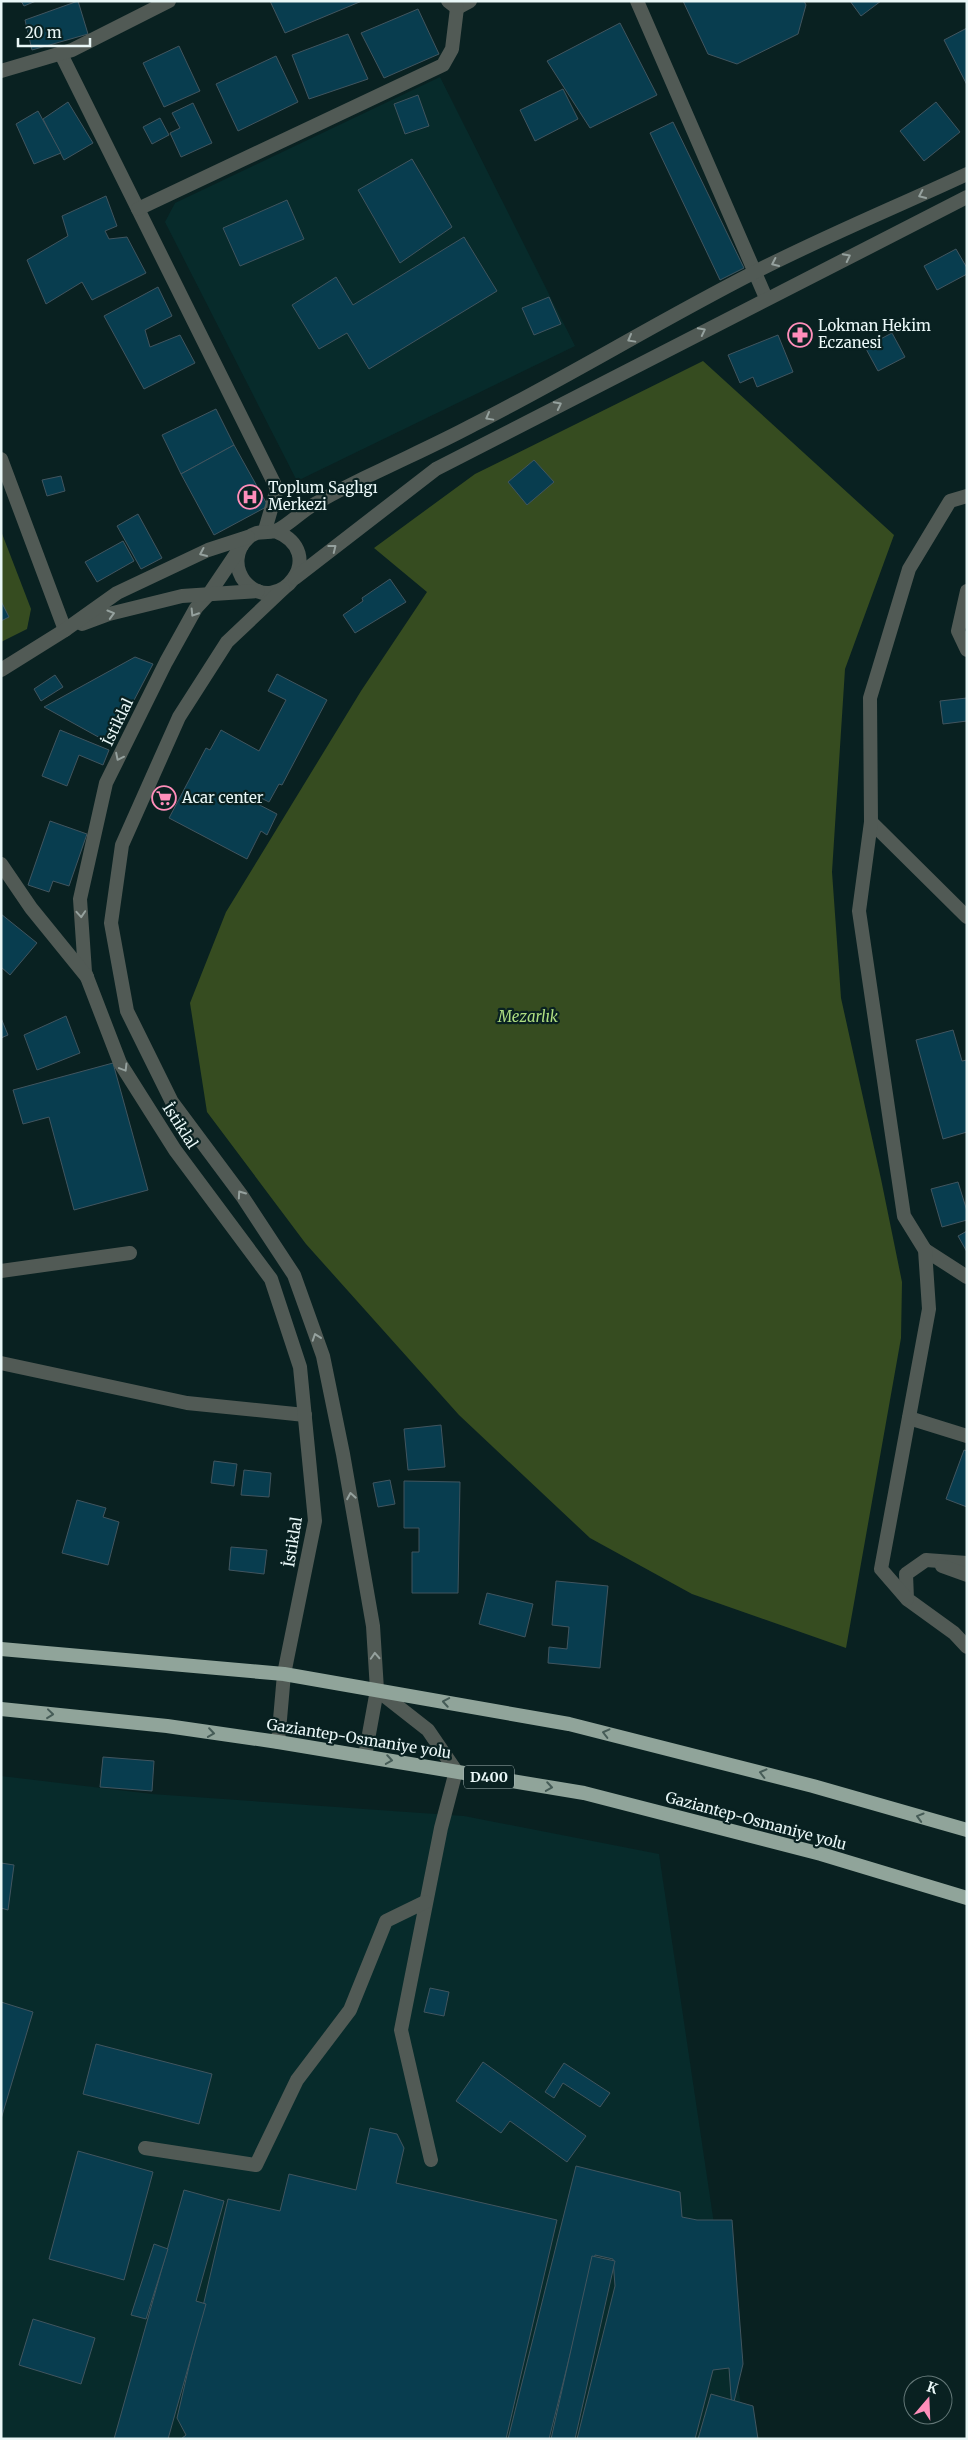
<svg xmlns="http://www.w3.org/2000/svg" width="968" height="2440" font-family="Merriweather,serif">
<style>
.built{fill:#072b2b}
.green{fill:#364c20}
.building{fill:#083d4f;stroke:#41555f}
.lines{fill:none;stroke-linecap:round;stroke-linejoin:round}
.service{stroke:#515a55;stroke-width:14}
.minor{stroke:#515a55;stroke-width:14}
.tertiary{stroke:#515a55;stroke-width:14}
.trunk{stroke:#90a49a;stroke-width:14}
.oneway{stroke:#95a19e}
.oneway2{stroke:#465c57}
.labels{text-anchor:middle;stroke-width:4.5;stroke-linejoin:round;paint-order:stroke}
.shield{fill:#092121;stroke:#a6b7b7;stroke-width:1}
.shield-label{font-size:14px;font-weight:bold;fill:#e9f7f7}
.poi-label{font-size:15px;fill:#e9f7f7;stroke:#092121;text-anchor:start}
.street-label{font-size:15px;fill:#e9f7f7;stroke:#092121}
.park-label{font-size:15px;font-style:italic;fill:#afde81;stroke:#092121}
</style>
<rect width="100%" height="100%" fill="#092121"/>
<g class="built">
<path d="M440,77l135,269 -278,135 -132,-259 10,-19z"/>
<path d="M1,1776l151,18 312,22 195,38 87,585h-745z"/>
</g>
<g class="green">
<path d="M703,361l191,174 -49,134 -13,203 9,126 40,181 21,103 -1,56 -55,310 -154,-54 -102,-56 -131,-123 -153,-171 -99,-132 -17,-109 36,-91 135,-221 66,-99 -53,-44 101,-74z"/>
<path d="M1,531l30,78 -4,20 -26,13z"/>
</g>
<g class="building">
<path d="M21,1h15l-12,5z"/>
<path d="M78,1l10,33 -56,16 -7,-30z"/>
<path d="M270,1h92l-77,32z"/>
<path d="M683,1h121l2,4 -8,29 -61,30 -29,-10z"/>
<path d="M850,1h31l-20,15z"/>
<path d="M418,9l21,45 -55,24 -23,-45z"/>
<path d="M620,23l37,72 -67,33 -43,-67z"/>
<path d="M967,28v57l-23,-45z"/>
<path d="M348,34l20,45 -59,20 -17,-44z"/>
<path d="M179,46l21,45 -36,16 -21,-44z"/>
<path d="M276,56l22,46 -60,29 -22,-47z"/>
<path d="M563,89l15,30 -43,22 -15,-31z"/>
<path d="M418,95l11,31 -24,8 -11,-30z"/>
<path d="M68,102l25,41 -29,17 -21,-41z"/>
<path d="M936,102l24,30 -36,29 -24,-30z"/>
<path d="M193,103l19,40 -31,14 -11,-24 10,-5 -8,-15z"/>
<path d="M38,111l23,42 -27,11 -18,-40z"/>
<path d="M160,118l9,17 -17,9 -9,-17z"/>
<path d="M673,122l71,146 -24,12 -70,-147z"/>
<path d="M412,159l40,68 -52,36 -42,-73z"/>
<path d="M106,196l11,30 -12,5 4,8 18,-2 19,36 -54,27 -10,-18 -36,22 -19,-44 41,-24 -6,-20z"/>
<path d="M287,200l17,39 -64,27 -17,-38z"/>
<path d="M464,237l33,54 -128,78 -22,-36 -28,16 -27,-44 44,-28 17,28z"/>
<path d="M956,249l11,19v6l-30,16 -13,-24z"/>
<path d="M158,287l14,29 -27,14 5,17 30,-12 15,28 -51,26 -40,-73z"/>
<path d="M549,297l12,27 -27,11 -12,-27z"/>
<path d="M892,333l13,24 -27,14 -13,-24z"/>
<path d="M778,335l15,37 -36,15 -4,-10 -13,6 -12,-28z"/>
<path d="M216,409l18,36 -53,29 -19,-39z"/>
<path d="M234,445l34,61 -54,29 -33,-61z"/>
<path d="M534,460l20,22 -27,23 -19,-23z"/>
<path d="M61,476l4,15 -18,5 -5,-16z"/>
<path d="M138,514l24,44 -21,11 -24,-43z"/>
<path d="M123,541l11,20 -37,21 -12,-20z"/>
<path d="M390,579l16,23 -51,31 -12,-18 20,-14 -1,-3z"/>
<path d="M1,601l8,16 -8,4z"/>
<path d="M135,657l18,7 -42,80 -67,-37z"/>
<path d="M277,674l50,26 -45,85 -3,-1 -10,18 -14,-7 -3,6 25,13 -10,21 -6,-4 -14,28 -78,-41 37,-70 4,2 11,-20 38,21 27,-51 -18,-9z"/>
<path d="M55,675l8,12 -22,14 -7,-12z"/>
<path d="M967,698v23l-24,3 -3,-23z"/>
<path d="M60,730l49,20 -6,15 -24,-10 -12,31 -25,-10z"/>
<path d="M50,821l37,13 -18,52 -16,-5 -4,11 -21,-7z"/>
<path d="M1,914l36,29 -27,32 -9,-8z"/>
<path d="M66,1016l14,37 -43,17 -13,-35z"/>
<path d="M1,1018l7,17 -7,3z"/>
<path d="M953,1030l9,31 5,-1v72l-24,7 -27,-99z"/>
<path d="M113,1063l35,127 -74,20 -25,-93 -26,7 -10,-34z"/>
<path d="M958,1182l9,29v9l-25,7 -11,-38z"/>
<path d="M967,1231v21l-9,-16z"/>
<path d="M441,1425l4,42 -37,3 -4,-41z"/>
<path d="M964,1450l3,1v56l-21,-8z"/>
<path d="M214,1461l23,3 -3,22 -23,-3z"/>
<path d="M244,1470l27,3 -2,24 -28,-2z"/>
<path d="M390,1480l5,24 -17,3 -5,-24z"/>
<path d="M404,1481l56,1 -2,111h-46v-41h7v-24h-15z"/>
<path d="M77,1500l29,8 -3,9 16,5 -11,43 -46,-12z"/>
<path d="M231,1547l36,3 -3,24 -35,-4z"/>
<path d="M556,1581l52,5 -8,82 -52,-5 1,-16 18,2 2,-22 -17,-2z"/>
<path d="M487,1593l46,11 -8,33 -46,-13z"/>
<path d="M103,1757l51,4 -2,30 -52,-4z"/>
<path d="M1,1863l13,2 -6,45 -7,-2z"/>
<path d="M430,1988l19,4 -5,24 -20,-4z"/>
<path d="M1,2002l32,10 -32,107z"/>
<path d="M96,2044l116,30 -13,50 -116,-30z"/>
<path d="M483,2062l103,74 -19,26 -57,-41 -9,12 -45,-32z"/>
<path d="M564,2063l46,30 -10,14 -37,-24 -9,15 -9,-6z"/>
<path d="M370,2128l27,6 7,14 -8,35 161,37 -51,219h-325l5,-4 -9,-17 51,-219 52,12 9,-37 67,16z"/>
<path d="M78,2151l75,21 -29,108 -75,-21z"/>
<path d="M576,2166l104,26 2,25 15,3h35l11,144 -11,46 -3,-42 -16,2 -18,69h-118l38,-153 -2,-27 -18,-4 -46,184h-41z"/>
<path d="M184,2190l40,11 -28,100 10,3 -38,135h-54z"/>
<path d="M154,2244l14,5 -22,70 -15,-4z"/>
<path d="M592,2256l23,5 -40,178h-24z"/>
<path d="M33,2319l62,19 -14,46 -62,-19z"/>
<path d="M711,2394l42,12 5,33h-60z"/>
</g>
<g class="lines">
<g class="service">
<path d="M377,1690l51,40 28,41 -15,57 -40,202 30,130"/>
<path d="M145,2148l111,17 41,-85 53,-70 36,-89 39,-19"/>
</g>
<g class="minor">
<path d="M448,1l9,7 13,-7"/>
<path d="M637,1l129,297"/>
<path d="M61,54l216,435 -12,41"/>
<path d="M1,71l71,-21 97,-49"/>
<path d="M138,209l305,-144 9,-16 5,-41"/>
<path d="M1,459l64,171"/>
<path d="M967,591l-9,40 9,19"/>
<path d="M871,822l96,95"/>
<path d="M925,1250l42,27"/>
<path d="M1,1271l129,-18"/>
<path d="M1,1363l186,40 118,12"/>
<path d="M909,1418l58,18"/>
<path d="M967,1563l-41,-3 -20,14 1,25 47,34 13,14"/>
<path d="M942,1566l25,9"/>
<path d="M907,1599l-26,-30 48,-260 -4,-59 -21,-34 -45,-305 12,-89 -1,-124 39,-129 41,-68 17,-5"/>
</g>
<g class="tertiary">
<path d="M275,531c56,22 3,88 -30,51 -11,-14 -10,-32 3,-44 10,-9 16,-4 27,-7 10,-3 26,-19 36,-25 23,-13 46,-25 70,-36 31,-15 62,-29 92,-45 95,-48 186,-104 280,-152 70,-36 143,-66 214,-99"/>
<path d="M242,545l-33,49 -13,14 -30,54 -60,121 -26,116 5,73 35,91 55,87 96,129 29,88 15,154 -31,153 -6,68"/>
<path d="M295,578l141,-109 531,-272"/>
<path d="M283,589l-56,53 -48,75 -57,128 -11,78 16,88 45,91 70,94 52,79 29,81 20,98 30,172 4,64 -12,66"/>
<path d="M82,624l27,-10 73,-18 76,-5"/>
<path d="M1,670l64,-40 52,-37 91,-43 40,-13"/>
<path d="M1,864l30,44 56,69"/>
</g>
<g class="trunk">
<path d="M1,1649l283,25 285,50 244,62 154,44"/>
<path d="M1,1709l166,17 111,16 306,51 237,61 146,44"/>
</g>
</g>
<defs><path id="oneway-chevron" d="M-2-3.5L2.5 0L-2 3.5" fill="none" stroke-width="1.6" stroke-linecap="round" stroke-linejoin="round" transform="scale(1.25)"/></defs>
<g class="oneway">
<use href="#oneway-chevron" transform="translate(922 195) rotate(155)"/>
<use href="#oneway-chevron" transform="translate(847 257) rotate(-27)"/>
<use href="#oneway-chevron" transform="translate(775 263) rotate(155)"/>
<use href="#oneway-chevron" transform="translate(702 331) rotate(-27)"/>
<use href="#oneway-chevron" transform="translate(631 339) rotate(151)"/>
<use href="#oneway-chevron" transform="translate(558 405) rotate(-27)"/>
<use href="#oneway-chevron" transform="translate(489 417) rotate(151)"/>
<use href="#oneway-chevron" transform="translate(333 548) rotate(-38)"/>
<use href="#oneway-chevron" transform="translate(203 553) rotate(156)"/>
<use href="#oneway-chevron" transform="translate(194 613) rotate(122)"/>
<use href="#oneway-chevron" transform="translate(111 614) rotate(-16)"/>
<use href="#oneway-chevron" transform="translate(119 757) rotate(116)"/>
<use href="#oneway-chevron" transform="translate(81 914) rotate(86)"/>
<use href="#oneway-chevron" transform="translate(124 1068) rotate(59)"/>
<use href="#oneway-chevron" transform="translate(241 1194) rotate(-125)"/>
<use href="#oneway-chevron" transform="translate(316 1337) rotate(-109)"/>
<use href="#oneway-chevron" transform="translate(351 1496) rotate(-100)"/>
<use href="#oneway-chevron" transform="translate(375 1656) rotate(-93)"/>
</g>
<g class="oneway2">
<use href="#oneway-chevron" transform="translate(446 1702) rotate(-170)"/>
<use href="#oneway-chevron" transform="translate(50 1714) rotate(6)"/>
<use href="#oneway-chevron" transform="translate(211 1733) rotate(8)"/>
<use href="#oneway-chevron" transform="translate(606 1733) rotate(-166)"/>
<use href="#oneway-chevron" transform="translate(389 1760) rotate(9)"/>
<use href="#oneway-chevron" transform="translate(763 1773) rotate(-166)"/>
<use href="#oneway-chevron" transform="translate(549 1787) rotate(9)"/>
<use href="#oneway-chevron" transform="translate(920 1817) rotate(-164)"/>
</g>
<defs>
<g id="pharmacy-ring" transform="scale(1.25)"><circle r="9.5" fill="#092121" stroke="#ff8eba" stroke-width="1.5"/><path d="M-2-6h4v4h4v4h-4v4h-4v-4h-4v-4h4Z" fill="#ff8eba"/></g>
<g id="hospital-ring" transform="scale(1.25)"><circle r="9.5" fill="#092121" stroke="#ff8eba" stroke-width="1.5"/><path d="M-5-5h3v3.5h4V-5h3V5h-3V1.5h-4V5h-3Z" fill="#ff8eba"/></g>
<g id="supermarket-ring" transform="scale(1.25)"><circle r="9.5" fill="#092121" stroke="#ff8eba" stroke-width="1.5"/><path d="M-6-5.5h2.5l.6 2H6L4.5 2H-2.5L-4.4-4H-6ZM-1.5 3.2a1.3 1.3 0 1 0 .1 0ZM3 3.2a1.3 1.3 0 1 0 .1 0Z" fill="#ff8eba"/></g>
</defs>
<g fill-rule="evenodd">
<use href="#pharmacy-ring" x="800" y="335"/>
<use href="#hospital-ring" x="250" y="497"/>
<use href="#supermarket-ring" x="164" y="798"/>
</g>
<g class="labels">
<rect class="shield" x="464" y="1765.5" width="50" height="23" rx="4"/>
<g class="shield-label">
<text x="489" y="1782">D400</text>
</g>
<g class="poi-label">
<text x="818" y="331">Lokman Hekim<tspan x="818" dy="17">Eczanesi</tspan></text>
<text x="268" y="493">Toplum Saglıgı<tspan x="268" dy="17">Merkezi</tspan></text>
<text x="182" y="803">Acar center</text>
</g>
<g class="street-label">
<text transform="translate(118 722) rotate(-64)" y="5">İstiklal</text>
<text transform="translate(180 1126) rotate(57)" y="5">İstiklal</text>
<text transform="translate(293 1542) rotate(-81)" y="5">İstiklal</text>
<text transform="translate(359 1739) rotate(9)" y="5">Gaziantep-Osmaniye yolu</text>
<text transform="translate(756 1821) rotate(15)" y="5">Gaziantep-Osmaniye yolu</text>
</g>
<g class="park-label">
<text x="528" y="1022">Mezarlık</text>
</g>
</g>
<rect width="968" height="2440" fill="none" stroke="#e9f7f7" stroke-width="5"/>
<g transform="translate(928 2400) rotate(19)"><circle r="24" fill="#092121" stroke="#637777"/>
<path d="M0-4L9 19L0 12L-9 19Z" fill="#ff8eba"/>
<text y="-8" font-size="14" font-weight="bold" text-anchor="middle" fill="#e9f7f7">K</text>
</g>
<path d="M18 38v8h72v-8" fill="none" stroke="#e9f7f7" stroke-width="2.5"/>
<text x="25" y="38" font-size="15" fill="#e9f7f7" stroke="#092121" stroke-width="4" paint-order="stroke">20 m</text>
</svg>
